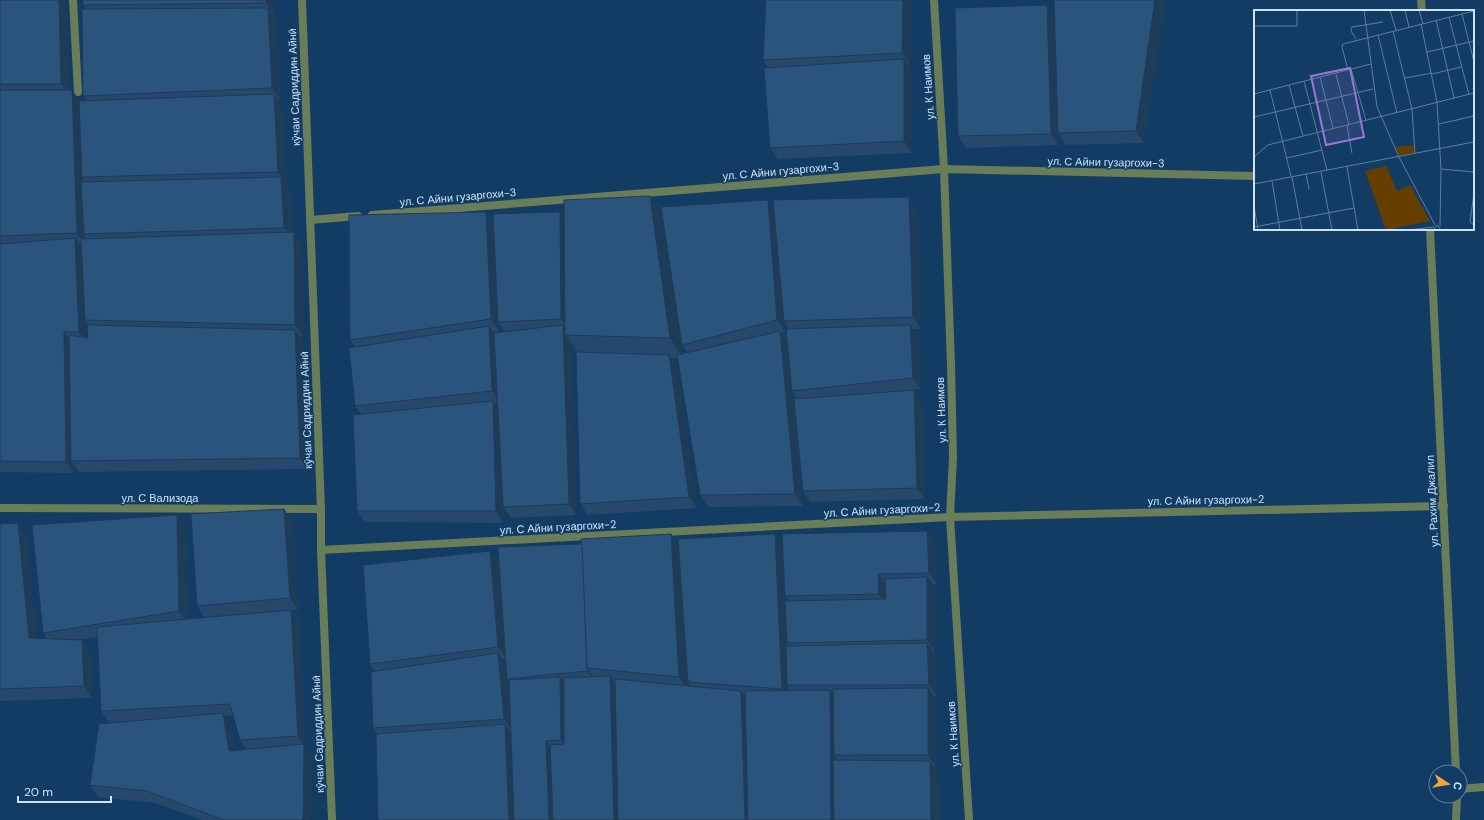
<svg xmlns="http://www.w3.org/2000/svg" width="1484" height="820" font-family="'DM Sans',sans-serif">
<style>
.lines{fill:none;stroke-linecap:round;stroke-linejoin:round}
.minor{stroke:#6a7d59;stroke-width:8}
.tertiary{stroke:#6a7d59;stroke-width:8}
.wall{fill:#25486c;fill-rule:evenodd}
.shaded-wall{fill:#1e3b58}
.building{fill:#2b547d;stroke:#1e3b58}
.labels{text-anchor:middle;stroke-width:3;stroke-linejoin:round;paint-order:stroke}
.street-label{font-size:11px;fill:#cce3fb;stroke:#123c63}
.inset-road{fill:none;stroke:#5c7fa0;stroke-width:1}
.view{fill:#9b75d7;fill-opacity:0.15;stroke:#9b75d7;stroke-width:2}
.inset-edge{fill:none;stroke:#cce3fb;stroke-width:2}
</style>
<rect width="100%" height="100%" fill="#123c63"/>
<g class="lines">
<g class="minor">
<path d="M73,0l5,92"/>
<path d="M934,0l10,169 7,196 2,92 -3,60 19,303"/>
<path d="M1421,0l1,11"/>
<path d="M372,215l572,-46 311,7"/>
<path d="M310,220l48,-4"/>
<path d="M1430,229l26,543"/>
<path d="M0,508l321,1"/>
<path d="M321,550l629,-33 494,-11"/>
<path d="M1460,789l24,-2"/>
<path d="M1456,820l1,-24"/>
</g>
<path class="tertiary" d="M302,0l19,509v41l11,270"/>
</g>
<g class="wall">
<path d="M0,0h66l3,90 11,11h7l-4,-5 3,-87 -3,-4 191,-5v15h-1l3,4 4,80h-3l5,7 4,77 3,5 3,44 10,11 1,94h-3l3,4 5,128 -229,3 -5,-7v8l-74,-1zM86,322l2,3v13h-1z"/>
<path d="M766,0h145l-1,65h-1l3,5v83l-134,6 -8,-11 -2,-81 -5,-7z"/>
<path d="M1054,0h111l-21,143 -78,2 -8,-11 1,11 -93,3 -8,-12 89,-131 7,10z"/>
<path d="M774,209h143l4,120h-8l5,7 3,53 -12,1h5l8,11 3,98 -115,3 -7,-11 -6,-92 -4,-7 10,114 -95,1 -8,-12 -22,-136 -6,-1 5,9 20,141 -109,7 -8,-11 -3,-152 -5,-8 4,171 -65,3 -7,-10v15l-139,-1 -8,-11 4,-97 -6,-8v-58l-5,-8 136,-128 7,10 67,-10 4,5zM784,321l5,8 -1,12 -6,-8 3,-1zM499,324l6,8 -11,1 -1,-1 6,-1zM682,345l6,8 -4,1zM497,402v5l-3,-4z"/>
<path d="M284,509l8,12 6,89h-6l7,11 6,125 7,10 -1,64h-109l-47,-17 -57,-6 -8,-12 46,-64 -27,1 -8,-11 -4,-74 -19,3 12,11 2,47 -92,3v-177l26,11 10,103 11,1 -4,-6 142,-107 2,93 57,-5 -40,3 -7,-11zM234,715l6,25 6,9 -11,1 -4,-26 -6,-8z"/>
<path d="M671,534l7,11 97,-11 7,10 153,-2 2,42h-5l3,4v63l-2,1 2,2 2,42h-3l2,3v67h-3l5,7 1,47 -562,-86 -4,-6 2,-56 -5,-8 120,-113 8,11 4,45 80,-63zM785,597l4,4h-3zM502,659h3l1,5zM507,680l3,3 1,35z"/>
</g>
<g class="shaded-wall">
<path d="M59,0h7l3,95 -8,-11z"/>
<path d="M266,0h8v15l-8,-12z"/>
<path d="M903,0h8l-1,65 -8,-12z"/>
<path d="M1155,0h10l-21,143 -8,-12z"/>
<path d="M1047,5l8,11 4,129 -8,-11z"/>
<path d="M268,8l8,11 4,80 -8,-11z"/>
<path d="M904,59l8,11v83l-8,-12z"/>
<path d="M72,90l8,11 2,76 1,1 2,66 -8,-11z"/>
<path d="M274,94l8,12 4,77 -8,-11z"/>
<path d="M281,177l8,11 3,51 -8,-11z"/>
<path d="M650,196l14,21 20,142 -14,-21z"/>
<path d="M909,197l8,12 4,120 -8,-12z"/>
<path d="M768,200l8,11 9,121 -8,-12z"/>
<path d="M486,212l8,11 4,99 1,2v7l-8,-12z"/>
<path d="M560,212l8,11 1,108 -8,-12z"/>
<path d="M294,232l8,11 1,94 -8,-12z"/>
<path d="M75,238l8,11 2,71 1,2 1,21 -8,-11z"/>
<path d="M563,325l7,10h-5l7,9 4,171 -7,-11z"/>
<path d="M910,325l8,11 3,53 -8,-11z"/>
<path d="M489,326l8,11 3,65 -8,-11z"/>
<path d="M295,330l8,11 5,128 -8,-11z"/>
<path d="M780,331l8,11 15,164 -8,-12z"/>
<path d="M64,332l8,12 -1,117 3,4v8l-8,-11z"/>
<path d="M669,355l8,12 20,141 -8,-11z"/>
<path d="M914,390l8,11 3,98 -8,-11z"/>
<path d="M493,401l8,12 2,94 1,1v15l-8,-12z"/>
<path d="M284,509l8,12 6,89 -8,-12z"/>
<path d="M177,515l8,11 2,96 -8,-11z"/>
<path d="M18,523l8,12 11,115 -8,-12z"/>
<path d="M927,531l8,11 2,42 -8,-11z"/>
<path d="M671,534l11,17 6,131 2,3v8l-11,-16z"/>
<path d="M775,534l8,12 6,139h-2l2,3 1,13 -8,-12z"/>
<path d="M582,544l5,124 8,11v4l-8,-12z"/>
<path d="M490,551l8,11 8,96 -8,-11z"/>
<path d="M878,574l8,12 1,20 -8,-12z"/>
<path d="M927,577l8,11v63l-8,-11z"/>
<path d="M291,610l8,11 6,125 7,10 -1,64h-8l1,-74 -6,-10z"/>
<path d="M82,640l8,11 2,47 -8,-12z"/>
<path d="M927,643l8,11 2,42 -8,-11z"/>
<path d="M498,653l8,11 6,66 -8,-11z"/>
<path d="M610,676l8,11 4,133h-8z"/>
<path d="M560,677l8,11 1,63 -8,-11z"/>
<path d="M928,688l8,11v67l-8,-11z"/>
<path d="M830,690l8,11 -4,54 4,6 1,59h-8z"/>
<path d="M741,691l7,11 4,118h-7z"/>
<path d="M223,713l8,11 6,38 -8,-11z"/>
<path d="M505,724l7,11 5,85h-8z"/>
<path d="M546,741l8,12 2,67h-7z"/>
<path d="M930,761l8,12 1,47h-8z"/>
</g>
<g class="building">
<path d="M0,0h59l2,84h-61z"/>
<path d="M83,0h183v3l-183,2z"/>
<path d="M766,0h137l-1,53 -139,7z"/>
<path d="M1054,0h101l-19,131 -78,2z"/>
<path d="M1047,5l4,129 -93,2 -3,-128z"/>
<path d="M268,8l4,80 -189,8 -1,-87z"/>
<path d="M904,59v82l-134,7 -6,-80z"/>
<path d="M0,90h72l5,143 -77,3z"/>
<path d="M274,94l4,78 -196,5 -3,-76z"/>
<path d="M281,177l3,51 -200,6 -3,-52z"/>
<path d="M650,196l20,142 -105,-3 -1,-135z"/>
<path d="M909,197l4,120 -129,4 -11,-121z"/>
<path d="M768,200l9,120 -95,25 -21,-138z"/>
<path d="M486,212l5,107 -141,21 -1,-125z"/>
<path d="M560,212l1,107 -63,3 -5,-108z"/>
<path d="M294,232l1,93 -210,-5 -4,-81z"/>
<path d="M75,238l4,94h-15l2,130 -66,-1v-217z"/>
<path d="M87,325l208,5 5,128 -229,3 -2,-126 19,3z"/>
<path d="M563,325l6,179 -66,3 -9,-174z"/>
<path d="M910,325l3,53 -121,13 -6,-62z"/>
<path d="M489,326l3,65 -137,15 -6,-58z"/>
<path d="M780,331l15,163 -95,1 -23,-140z"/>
<path d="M576,352l93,3 20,142 -109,7z"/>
<path d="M914,390l3,98 -114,3 -9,-92z"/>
<path d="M493,401l3,110h-139l-4,-96z"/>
<path d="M284,509l6,89 -93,8 -6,-92z"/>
<path d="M177,515l2,96 -136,22 -11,-108z"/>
<path d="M18,523l11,115 53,2 2,46 -84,3v-165z"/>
<path d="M927,531l2,42 -51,1 1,20 -94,2 -3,-62z"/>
<path d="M671,534l8,143 -92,-9 -6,-129z"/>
<path d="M775,534l7,155 -94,-7 -10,-143z"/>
<path d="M582,544l5,127 -80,8 -9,-132z"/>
<path d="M490,551l8,96 -128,17 -7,-99z"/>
<path d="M927,577v63l-140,3 -2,-42 101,-2 -1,-20z"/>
<path d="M291,610l7,126 -58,4 -10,-36 -129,7 -4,-84z"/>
<path d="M927,643l2,42h-142l-1,-39z"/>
<path d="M498,653l6,66 -131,9 -2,-56z"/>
<path d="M610,676l4,144h-61l-3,-75 14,-1v-66z"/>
<path d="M560,677l1,63 -15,1 3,79h-35l-5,-140z"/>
<path d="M615,679l126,12 4,129h-127z"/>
<path d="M928,688v67h-94l-1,-66z"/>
<path d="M830,690l1,130h-83l-3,-129z"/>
<path d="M223,713l6,38 75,-7 -1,76h-79l-77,-29 -57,-6 9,-61z"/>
<path d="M505,724l4,96h-131l-2,-86z"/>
<path d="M833,760l97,1 1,59h-97z"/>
</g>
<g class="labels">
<g class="street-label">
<text transform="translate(294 87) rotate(-92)" y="4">кӯчаи Садриддин Айнӣ</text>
<text transform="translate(928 87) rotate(-94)" y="4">ул. К Наимов</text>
<text transform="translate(1106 162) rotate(1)" y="4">ул. С Айни гузаргохи-3</text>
<text transform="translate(781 171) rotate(-5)" y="4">ул. С Айни гузаргохи-3</text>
<text transform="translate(458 197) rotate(-5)" y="4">ул. С Айни гузаргохи-3</text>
<text transform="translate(306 410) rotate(-92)" y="4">кӯчаи Садриддин Айнӣ</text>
<text transform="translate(941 410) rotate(-92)" y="4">ул. К Наимов</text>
<text x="160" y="502">ул. С Вализода</text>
<text transform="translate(1206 500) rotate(-1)" y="4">ул. С Айни гузаргохи-2</text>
<text transform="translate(1432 501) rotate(-93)" y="4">ул. Рахим Джалил</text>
<text transform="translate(882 510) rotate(-3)" y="4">ул. С Айни гузаргохи-2</text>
<text transform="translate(558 527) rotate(-3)" y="4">ул. С Айни гузаргохи-2</text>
<text transform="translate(318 734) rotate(-92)" y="4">кӯчаи Садриддин Айнӣ</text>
<text transform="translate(953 734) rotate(-94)" y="4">ул. К Наимов</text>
</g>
</g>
<g transform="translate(1254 10)">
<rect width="220" height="220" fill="#123c63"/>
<path d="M159,135l1,8 -15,2 -3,-8zM132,156l11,25 13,-6 20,36 -44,9 -21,-59z" fill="#653e00"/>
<path class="inset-road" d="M110,0l13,97 22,50 36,68M136,0l6,20M151,0l4,17M165,0l4,14M208,4l12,48M195,7l20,78M182,10l18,78M167,14l16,78 4,67 -1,57M0,16h43v-16M139,21l19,78 3,45M124,25l19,78M102,29l-5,-8 1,-4 31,-5M173,42l47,-11M97,59l15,51M94,60l-6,-23 1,-3 131,-33M82,64l13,51M178,64l29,-7M66,67l13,51M151,68l27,-5M50,71l23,89M35,75l14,51M16,80l21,86M0,84l117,-30M0,107l119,-28M185,114l35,-8M93,115l5,28M0,147l14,-12 206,-52M33,148l35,-8M93,157l11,63M187,159l33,3M67,162l11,58M52,164l3,15M38,167l10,53M18,171l8,49M0,174l220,-42M220,183l-4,29 4,3M0,196l4,24M0,217l100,-19M155,220l25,-3M179,220l4,-5 4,5"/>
<path class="view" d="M96,58l14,69 -38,8 -15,-69z"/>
<rect width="220" height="220" class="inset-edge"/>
</g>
<g transform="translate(1448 784) rotate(102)"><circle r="19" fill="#123c63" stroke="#5c7fa0"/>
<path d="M0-3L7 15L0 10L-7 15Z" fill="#f1a540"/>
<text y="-6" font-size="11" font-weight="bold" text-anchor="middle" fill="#cce3fb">С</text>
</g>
<path d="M18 796v6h93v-6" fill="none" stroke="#cce3fb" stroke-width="2"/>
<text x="24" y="796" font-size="12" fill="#cce3fb" stroke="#123c63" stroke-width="3" paint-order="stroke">20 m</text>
</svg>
